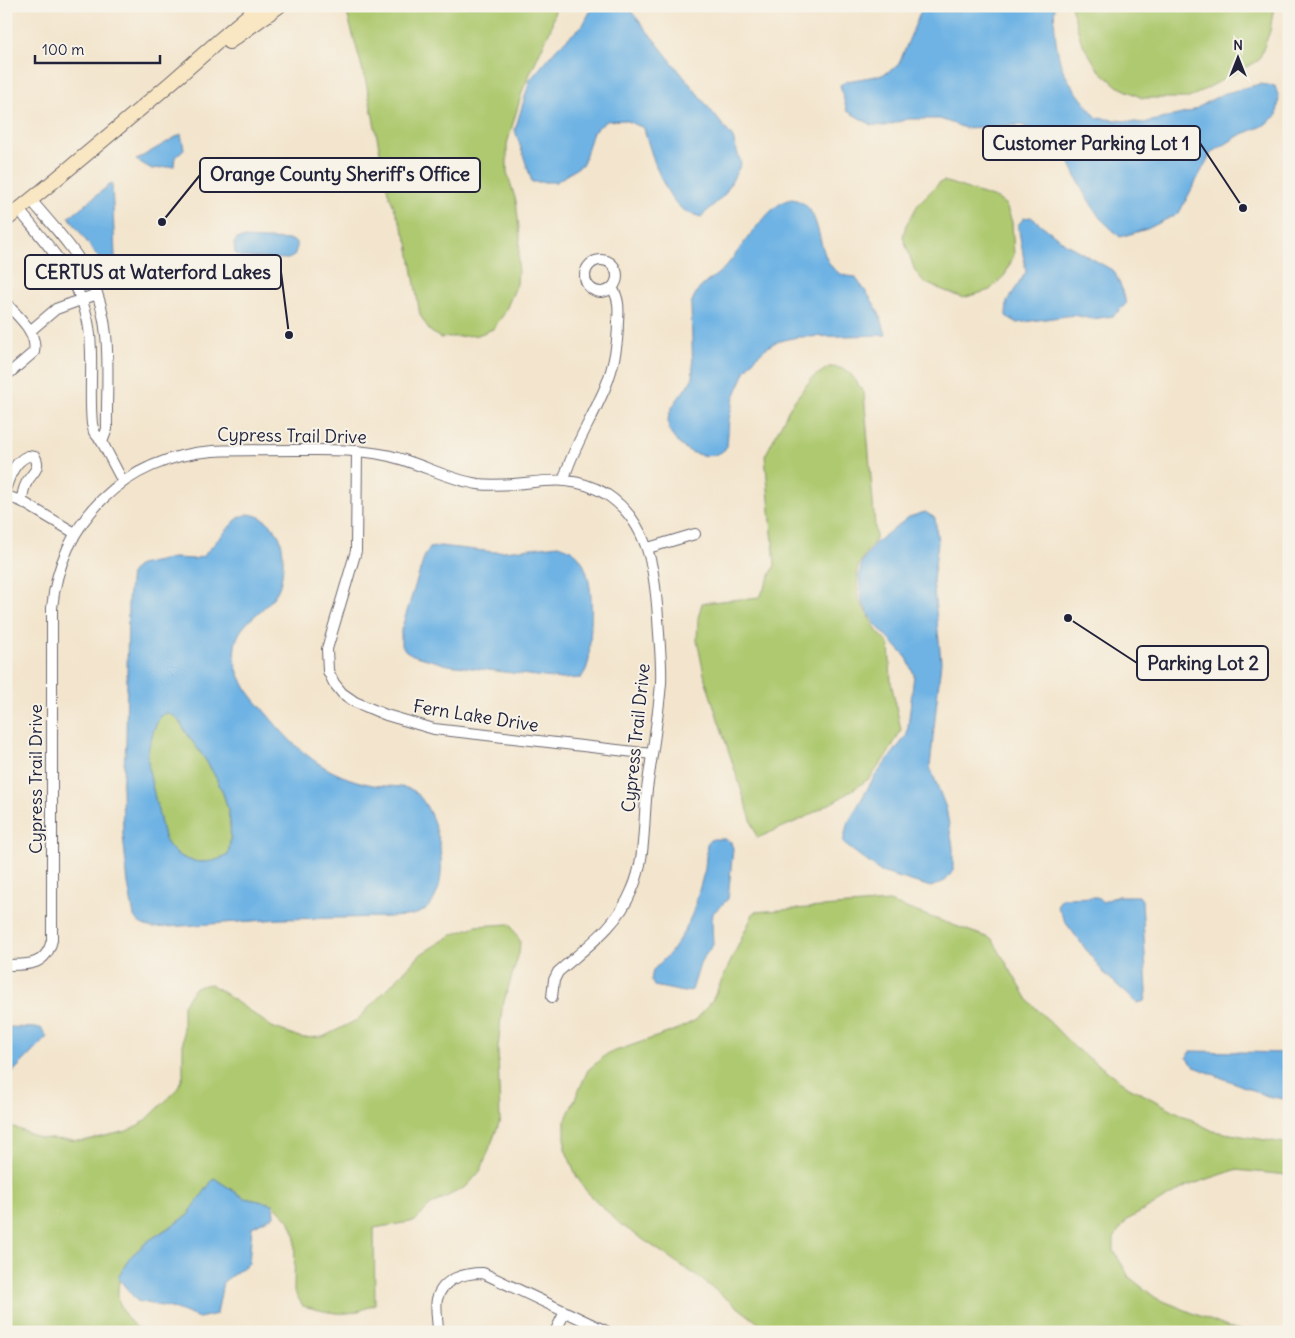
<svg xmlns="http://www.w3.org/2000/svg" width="1295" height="1338" font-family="Delius,sans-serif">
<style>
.green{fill:#aec96f;stroke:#687655}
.water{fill:#6eb3e4;stroke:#486a90;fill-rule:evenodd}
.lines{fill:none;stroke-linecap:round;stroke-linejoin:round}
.street-casing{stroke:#6b666e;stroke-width:12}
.secondary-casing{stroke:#6b666e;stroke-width:16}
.street{stroke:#fff;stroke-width:10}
.secondary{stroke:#f9e7c3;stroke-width:14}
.labels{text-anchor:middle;stroke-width:4;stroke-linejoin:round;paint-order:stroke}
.street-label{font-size:18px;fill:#22223b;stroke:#f7f3e8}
.leader{fill:none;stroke:#22223b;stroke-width:2}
.callout-dot{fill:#22223b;stroke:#f7f3e8;stroke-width:2}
.callout{fill:#f7f3e8;stroke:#22223b;stroke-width:2}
.callout-label{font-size:19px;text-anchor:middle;font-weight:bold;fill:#22223b}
</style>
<rect width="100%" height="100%" fill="#f7f3e8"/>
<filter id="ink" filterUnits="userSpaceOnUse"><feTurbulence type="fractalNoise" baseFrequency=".02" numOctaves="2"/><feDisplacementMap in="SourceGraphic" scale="10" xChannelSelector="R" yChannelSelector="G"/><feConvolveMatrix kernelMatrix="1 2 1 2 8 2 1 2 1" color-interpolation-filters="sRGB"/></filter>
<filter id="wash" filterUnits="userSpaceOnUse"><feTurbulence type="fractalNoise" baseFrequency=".0096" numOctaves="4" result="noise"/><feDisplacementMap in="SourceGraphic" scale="20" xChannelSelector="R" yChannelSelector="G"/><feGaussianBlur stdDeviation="1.12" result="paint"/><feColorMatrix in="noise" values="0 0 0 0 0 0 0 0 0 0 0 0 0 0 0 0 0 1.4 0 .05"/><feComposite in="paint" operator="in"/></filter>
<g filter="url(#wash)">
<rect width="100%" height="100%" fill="#f3e5cd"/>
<g class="green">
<path d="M345,6h211l-5,22 -28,61 -16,55v28l9,29 4,36 -3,47 -13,30 -11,15 -15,6 -38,3 -10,-7 -10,-16 -12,-72 -20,-51 -22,-110z"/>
<path d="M1071,6h203l-4,25 -11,29 -70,38h-47l-25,-12 -19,-17 -17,-28z"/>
<path d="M944,181l54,18 8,6 6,17 2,33 -9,20 -15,15 -27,8 -38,-15 -10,-12 -12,-34 3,-12 13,-22 20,-20z"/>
<path d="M829,367c21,0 24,10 35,26l12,146 -13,18 -6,13 1,28 19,33 12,13 2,38 10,48 -12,22 -19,26 -28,19 -40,22 -45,19 -52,-159 -8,-39 1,-22 4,-15 58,-6 15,-32 -10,-109 26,-51 21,-27z"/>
<path d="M166,713c13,1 16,15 23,24 27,35 49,72 39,118 -23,13 -53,8 -64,-18 -5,-21 -18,-65 -17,-84 2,-13 8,-26 13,-37z"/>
<path d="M889,902l103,37 36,61 47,48 54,39 84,44 76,13v31l-54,-5 -48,16 -60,34 -13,18v13l15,26 27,21 71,29 20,5h-477l-73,-56 -77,-52 -33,-32 -10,-15 -12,-28v-28l23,-51 19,-16 69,-24 20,-10 16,-19 42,-89z"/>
<path d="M510,924l10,17 -1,12 -17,55 -4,41 2,72 -19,49 -14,16 -36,19 -16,16 -41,7 1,76c-29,15 -42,9 -72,2l-9,-15 1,-56 -6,-15 -16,-16 -29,-6 -30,-20c-8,12 -16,28 -26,38 -5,4 -12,7 -17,10 -25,16 -52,32 -53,65 -1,16 11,32 25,41h-137v-208l34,14 43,3 44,-10 17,-9 32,-31 7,-15v-71l12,-18 16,-3 61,43 30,11 21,-1 34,-17 64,-66 31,-19 24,-9z"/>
</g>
<g class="water">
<path d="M593,6h34l106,132 8,26 -16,30 -24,23c-6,-2 -14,-4 -19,-8 -19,-15 -32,-58 -38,-81l-19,-8 -19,1 -13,11 -10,32 -27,18h-24l-17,-52 15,-50 27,-32 26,-23z"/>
<path d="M923,6h132c-2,16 1,40 5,56 5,18 25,41 37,56l47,5 46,-11 32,-18 38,-10 15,2 4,12 -2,17 -14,11 -23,9 -29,18 -32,60 -32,16 -27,8 -20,-19 -16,-25 -19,-40 -15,-16 -29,-12 -56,3 -25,-9h-32l-23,7 -13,-1 -25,-14 -7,-26 7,-4 35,-6 16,-9z"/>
<path d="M181,134l3,15 -9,8 -1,9 -22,3 -16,-9z"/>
<path d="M112,183l4,99 -47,-65z"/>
<path d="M792,199c40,6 15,77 63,78 16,22 24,30 31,58l-89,2 -21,5 -10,6 -9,8 -11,14 -12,27 -5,22 -2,28c-16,21 -60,1 -59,-27 1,-15 18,-29 25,-43l-2,-72c6,-22 22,-24 36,-40 15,-17 42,-63 65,-66z"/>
<path d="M1031,217l35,27 48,27 9,20 3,13 -13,12 -21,3 -18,-4 -57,8 -11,-7 1,-14 19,-30 -8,-47 6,-7z"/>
<path d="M242,238l49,2 6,3v4l-3,9 -6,3 -48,-2 -5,-4 -1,-10 3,-4z"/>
<path d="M925,512l10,6 3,25 -5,37 8,81 -11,106 16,41 7,39v24l-8,10 -14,6 -50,-15 -38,-29 4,-18 26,-46 34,-44 7,-60 -7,-17 -32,-34 -13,-22 -3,-26 3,-14 13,-19 34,-26z"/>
<path d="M248,514c12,1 22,8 28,17 6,8 7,20 7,29 0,9 -1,22 -5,30 -11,22 -39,30 -43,56 -4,27 15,49 31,67 30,37 59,63 107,72 11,2 33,0 41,6 26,21 40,95 12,118 -10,8 -24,7 -36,8l-110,2 -127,9c-9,-2 -15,-4 -19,-12l-6,-32 -5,-49 -1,-47 4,-45 2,-142 3,-28 5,-6 4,-2 33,-7 21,1 9,-3 32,-35 5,-4zM166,713c13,1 16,15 23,24 27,35 49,72 39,118 -23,13 -53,8 -64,-18l-14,-61 -3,-22 7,-25 6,-13z"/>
<path d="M559,545c8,3 17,6 22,15 16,26 9,70 8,100l-3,10 -5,8 -20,1 -113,-14 -35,-10 -7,-4 -5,-6v-15l24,-75 5,-7 10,-2 54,6z"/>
<path d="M714,839h11l6,4 2,5 -5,51 -15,14 -1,9 1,23 -12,16 -9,29 -8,2 -30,-6 -3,-6 2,-10 18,-18 14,-22 8,-18 12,-43 2,-25 3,-4z"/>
<path d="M1117,896h22l3,4 5,92 -2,9 -8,2 -34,-31 -37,-49 -9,-17 5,-8 35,-1 6,5z"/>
<path d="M6,1027l35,1 6,9 -37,38h-4z"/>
<path d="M1191,1051l98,2v47l-22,-4 -72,-29 -9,-9z"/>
<path d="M214,1178l30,20 29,6 1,12 -22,11 -3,36 -26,19 -6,32 -18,4 -23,-9 -39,-8 -19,-23 11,-20 19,-17 39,-25z"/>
</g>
</g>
<g filter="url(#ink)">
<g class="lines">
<g class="street-casing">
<g id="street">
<path d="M19,210c31,38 66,73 71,125 3,30 -1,60 2,89l2,8 8,10 5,-13c-1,-49 7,-104 -16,-150 -15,-29 -39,-54 -60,-79"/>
<circle cx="601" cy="276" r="16"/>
<path d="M6,303c12,14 32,29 28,49l-28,24"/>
<path d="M30,331l26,-22 41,-15"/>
<path d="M102,442l21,40"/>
<path d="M357,451l-1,100 -29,98 1,22 6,12 8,10 13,9 31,13 48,14 218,25"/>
<path d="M564,479c8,-29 24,-53 36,-80 12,-24 18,-51 18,-78 1,-13 1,-23 -6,-33"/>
<path d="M6,487c4,-12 9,-26 22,-31l7,1c7,12 -5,17 -9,27 -3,5 -3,11 -5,17"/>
<path d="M6,496l15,5 54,32"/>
<path d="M648,548l47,-14"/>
<path d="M6,965c22,0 40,1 46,-25v-332c8,-87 73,-151 161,-157 28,-1 56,-1 84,-1 29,0 59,-1 88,5 32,6 60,24 93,29 47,6 83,-17 128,10 43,28 49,77 52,124 1,21 4,43 3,65 -3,36 -9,71 -14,106 -4,34 -1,70 -15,101 -15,37 -46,57 -74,82l-4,8 -2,17"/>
<path d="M438,1332c0,-10 -3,-24 -1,-33 6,-21 28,-26 46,-26l125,59"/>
<path d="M555,1332l10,-20"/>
</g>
</g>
<g class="secondary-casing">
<g id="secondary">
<path d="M229,42l50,-36"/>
<path d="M6,220c57,-46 112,-92 167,-139 29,-25 57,-51 87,-75"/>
</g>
</g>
<use href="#street" class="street"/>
<use href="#secondary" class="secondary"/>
</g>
</g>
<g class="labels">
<g class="street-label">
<text transform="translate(292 436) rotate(1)" y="6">Cypress Trail Drive</text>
<text transform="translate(476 716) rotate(9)" y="6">Fern Lake Drive</text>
<text transform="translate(636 738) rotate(-84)" y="6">Cypress Trail Drive</text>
<text transform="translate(36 779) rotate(-90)" y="6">Cypress Trail Drive</text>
</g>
</g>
<path class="leader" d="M1243 208L1200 143M162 222L200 175M289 335L281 272M1068 618L1137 663"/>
<g class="callout-dot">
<circle cx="1243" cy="208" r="5"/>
<circle cx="162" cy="222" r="5"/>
<circle cx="289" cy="335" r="5"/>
<circle cx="1068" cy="618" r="5"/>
</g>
<g class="callout">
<rect x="983" y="126" width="217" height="34" rx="5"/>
<rect x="200" y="158" width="280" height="34" rx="5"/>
<rect x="25" y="255" width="256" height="34" rx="5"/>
<rect x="1137" y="646" width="131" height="34" rx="5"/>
</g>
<g class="callout-label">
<text x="1091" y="150">Customer Parking Lot 1</text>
<text x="340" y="181">Orange County Sheriff's Office</text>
<text x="153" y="279">CERTUS at Waterford Lakes</text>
<text x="1203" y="670">Parking Lot 2</text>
</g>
<rect width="1295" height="1338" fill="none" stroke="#f7f3e8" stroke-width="25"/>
<g transform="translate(1238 58)" stroke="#f7f3e8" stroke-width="4" paint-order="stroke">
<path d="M0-4L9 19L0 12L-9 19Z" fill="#22223b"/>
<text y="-8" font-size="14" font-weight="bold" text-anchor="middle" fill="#22223b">N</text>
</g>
<path d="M35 55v8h125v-8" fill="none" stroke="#22223b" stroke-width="2.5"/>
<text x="42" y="55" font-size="15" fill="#22223b" stroke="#f7f3e8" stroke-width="4" paint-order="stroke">100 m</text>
</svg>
